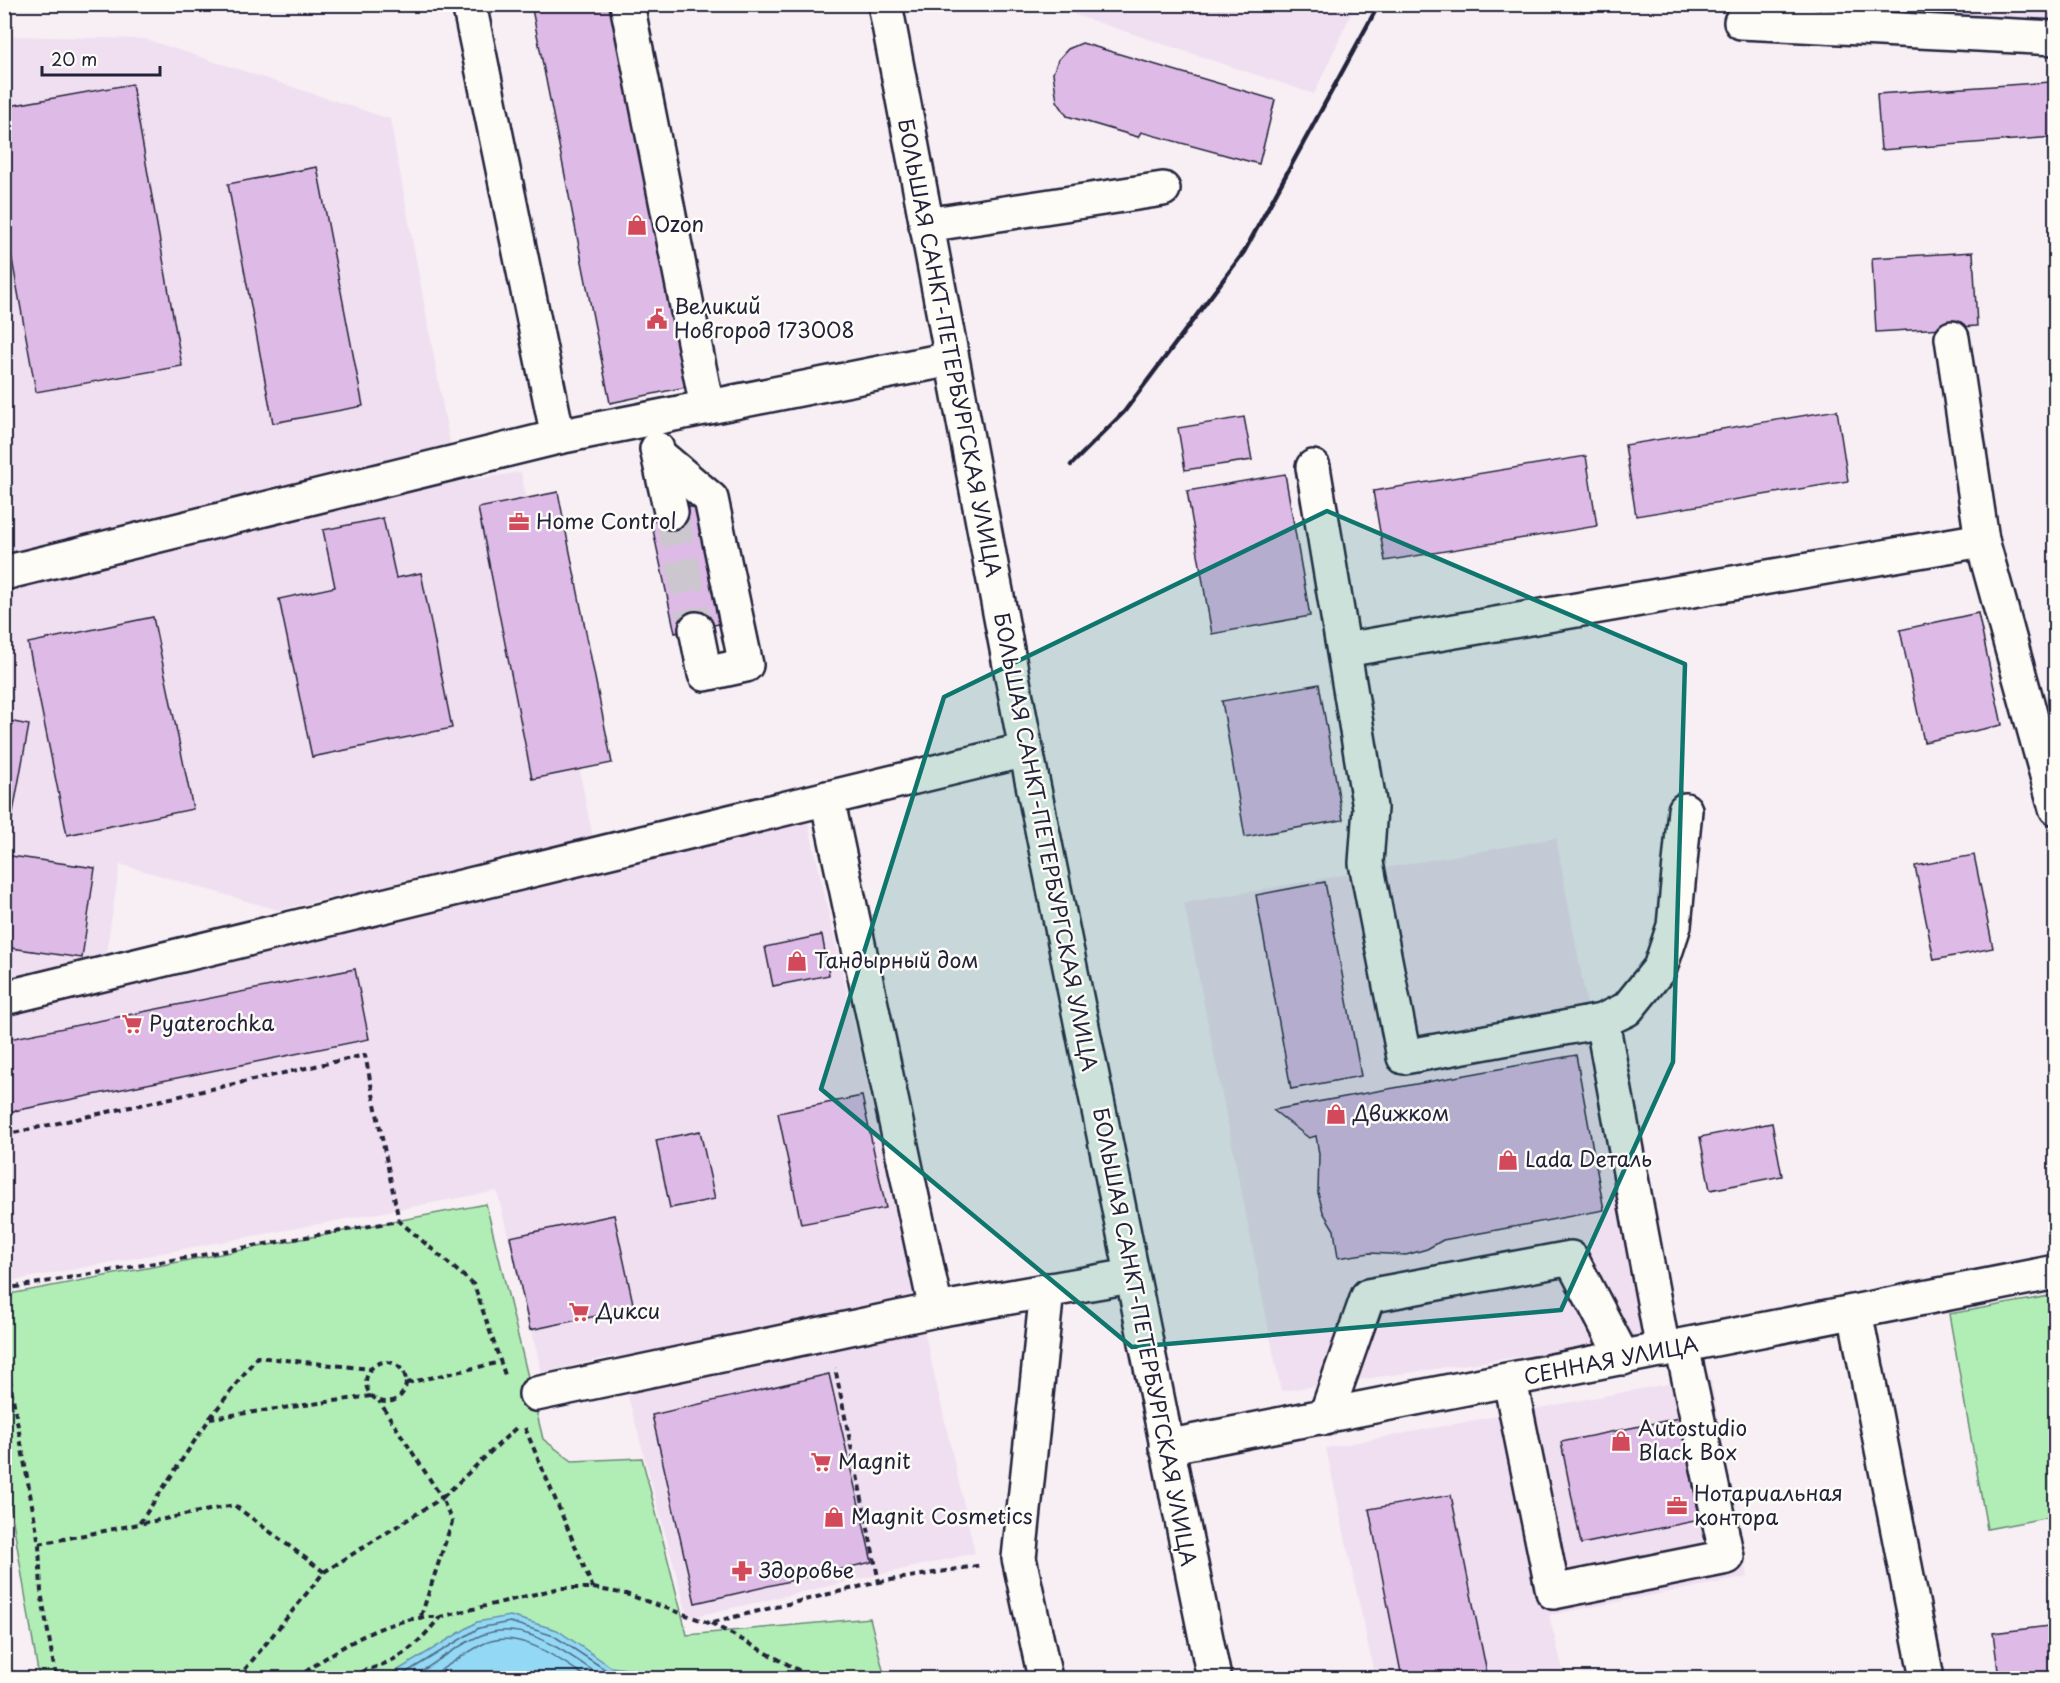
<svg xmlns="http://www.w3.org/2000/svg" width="2060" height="1683" font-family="'Playpen Sans',sans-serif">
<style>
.built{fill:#f0dff0}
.green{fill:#b1eeb5;stroke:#6a8878;stroke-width:1.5}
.water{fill:#93d9f5;stroke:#6690ab;stroke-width:1.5}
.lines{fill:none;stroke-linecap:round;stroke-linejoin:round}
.shore{stroke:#4f6b85;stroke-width:1.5}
.building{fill:#debbe6;stroke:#22223b;stroke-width:1.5}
.minor-tunnel{stroke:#ccc6cf;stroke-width:33;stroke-dasharray:33 16;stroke-linecap:butt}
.minor-casing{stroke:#22223b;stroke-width:38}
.major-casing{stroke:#22223b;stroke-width:38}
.path{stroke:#22223b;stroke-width:4;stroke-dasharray:6 4.5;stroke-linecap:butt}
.minor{stroke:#fdfcf7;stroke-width:33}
.major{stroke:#fdfcf7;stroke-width:33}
.rail{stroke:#22223b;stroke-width:4.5}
.marked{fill:#0f766e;fill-opacity:0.2;stroke:#0f766e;stroke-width:4.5;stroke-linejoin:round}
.labels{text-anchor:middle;stroke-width:5;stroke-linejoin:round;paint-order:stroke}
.poi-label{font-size:21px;fill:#22223b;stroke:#fdfcf7;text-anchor:start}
.street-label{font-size:21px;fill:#22223b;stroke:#fdfcf7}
</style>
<rect width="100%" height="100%" fill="#f7eff4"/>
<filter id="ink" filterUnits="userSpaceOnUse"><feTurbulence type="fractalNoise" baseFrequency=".0167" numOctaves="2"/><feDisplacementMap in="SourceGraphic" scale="12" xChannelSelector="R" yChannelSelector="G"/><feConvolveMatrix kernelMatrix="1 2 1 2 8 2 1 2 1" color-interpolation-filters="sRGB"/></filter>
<g filter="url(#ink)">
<g class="built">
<path d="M1046,5h309l-41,89z"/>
<path d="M1662,5h393v19z"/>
<path d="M5,36l140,3 245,80 67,363 64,-10 72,367 -315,71 -158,-46 -15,96 -100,19z"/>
<path d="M808,822l167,731 -287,65 -71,-263 -75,18 -45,-182 -492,91v-282z"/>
<path d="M1556,838l93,500 -368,53 -97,-488z"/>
<path d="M1710,1376l38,201 -199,38 16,63h-190l-49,-230z"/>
</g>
<g class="green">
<path d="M486,1204l57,235 29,22 70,-3 45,177 183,-17 15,60h-846l-34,-205 -1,-178z"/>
<path d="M2055,1295v221l-68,13 -38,-215z"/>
</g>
<path class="water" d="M510,1616l47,14 54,37 57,7 3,4h-286l92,-56z"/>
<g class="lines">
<g class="shore">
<path d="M397,1678l82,-50 31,-6 44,14 55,36 48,6"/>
<path d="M411,1678c20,-12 51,-36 71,-43 45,-17 87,21 122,43"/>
<path d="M428,1678c18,-11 36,-24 55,-34 36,-17 77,16 105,34"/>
</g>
</g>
<g class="building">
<path d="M531,4h79l76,383 -76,16z"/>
<path d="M1082,43l193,57 -16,64 -118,-32 -3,5 -71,-21 -10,-15 -4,-28 5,-13 10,-11z"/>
<path d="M2051,82l3,55 -173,13 -4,-56z"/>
<path d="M132,84l50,282 -146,26 -32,-177v-108z"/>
<path d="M317,167l46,239 -90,17 -45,-239z"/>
<path d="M1973,252l4,74 -101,6 -4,-74z"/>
<path d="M1837,410l11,71 -212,35 -11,-71z"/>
<path d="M1244,417l8,43 -67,10 -7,-42z"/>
<path d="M1586,456l11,70 -212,35 -12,-70z"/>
<path d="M1285,474l25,142 -98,18 -25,-143z"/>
<path d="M558,492l54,271 -80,16 -54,-271z"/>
<path d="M695,506l24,118 -44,9 -25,-117z"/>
<path d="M383,518l13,60 25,-5 31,155 -140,29 -33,-158 56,-12 -12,-57z"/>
<path d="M1978,613l24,112 -78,17 -24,-112z"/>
<path d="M153,617l40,192 -126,26 -39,-192z"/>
<path d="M1319,684l24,136 -98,17 -23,-136z"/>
<path d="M4,720l25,5 -19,104 -6,-1z"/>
<path d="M4,855l91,13 -13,90 -78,-11z"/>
<path d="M1974,855l19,93 -59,12 -19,-94z"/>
<path d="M1325,882l36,194 -70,13 -35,-194z"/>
<path d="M822,935l7,40 -56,11 -8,-39z"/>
<path d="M355,969l14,70 -365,74v-73z"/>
<path d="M1576,1055l28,155 -161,30 -16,9 -21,6 -36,-2 -32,5 -4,-28 -11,-18 -5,-19 1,-39 -3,-18 -7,2 -36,-28z"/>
<path d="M862,1096l24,112 -85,16 -23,-111z"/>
<path d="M1772,1123l10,53 -72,14 -10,-53z"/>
<path d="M700,1131l15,68 -45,9 -14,-68z"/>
<path d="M614,1215l20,93 -104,22 -20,-93z"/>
<path d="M829,1374l43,188 -177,41 -43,-188z"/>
<path d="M1680,1418l20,102 -119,24 -20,-102z"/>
<path d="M1451,1495l37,183h-86l-33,-169z"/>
<path d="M2056,1625v53h-57l-6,-45z"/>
</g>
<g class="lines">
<path class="minor-tunnel" d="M671,512l25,117"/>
<g class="minor-casing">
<g id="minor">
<path d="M469,4l89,433"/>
<path d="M627,4l80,403"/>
<path d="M1741,22l315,16"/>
<path d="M926,225l237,-36"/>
<path d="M1952,338l30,202 74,268"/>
<path d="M657,449l14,63"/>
<path d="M659,455l52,44 35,166 -41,9 -9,-45"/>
<path d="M1313,467l57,341 -4,55 38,194 198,-36 61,329"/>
<path d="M4,573l554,-136 393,-78"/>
<path d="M1345,650l637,-110"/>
<path d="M827,798l109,512"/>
<path d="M4,998l1022,-248"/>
<path d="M1602,1021l25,-12 33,-41 14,-42 11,-116"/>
<path d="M1855,1312l72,366"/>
<path d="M1510,1381l43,211 174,-35 -45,-211"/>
<path d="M536,1394l400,-84 195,-34"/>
<path d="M1325,1418l43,-122 203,-38 52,100"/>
<path d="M1166,1447l890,-175"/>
<path d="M1045,1678l-26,-120 28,-268"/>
</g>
</g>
<g class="major-casing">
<path id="major" d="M885,4l141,746 188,928"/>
</g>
<g class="path">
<path d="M4,1135l361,-80 34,166"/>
<path d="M4,1289l395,-68 75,64 31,90"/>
<path d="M4,1348l35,196 2,48 15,86"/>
<circle cx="386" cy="1382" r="20"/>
<path d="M407,1383l94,-21"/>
<path d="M210,1418l47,-61 113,12"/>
<path d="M525,1428l68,160"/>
<path d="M39,1544l100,-20"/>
<path d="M324,1572l-90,-67 -95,19 71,-106 161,-22"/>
<path d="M879,1582l103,-17"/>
<path d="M421,1616l31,-94 -10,-24 76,-72"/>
<path d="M711,1623l102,55"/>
<path d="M238,1678l86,-106 118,-74 -63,-97"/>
<path d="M297,1678c41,-30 91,-63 143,-61l120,-29h33l33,6 83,29 170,-41 -44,-214"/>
<path d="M341,1678c50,-15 65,-19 99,-61"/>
</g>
<use href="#minor" class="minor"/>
<use href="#major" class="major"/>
<path class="rail" d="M1071,465l53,-53 120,-160 135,-248"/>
</g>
</g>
<path class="marked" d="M1327,511l358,153 -12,398 -112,248 -429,37 -311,-258 123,-392z"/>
<defs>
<g id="shop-bare" transform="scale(1.62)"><path d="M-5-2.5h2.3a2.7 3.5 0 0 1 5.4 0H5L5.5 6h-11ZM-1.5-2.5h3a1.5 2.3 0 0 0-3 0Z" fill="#d1495b" stroke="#fdfcf7" stroke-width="2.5" paint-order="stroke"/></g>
<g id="civic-bare" transform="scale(1.62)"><path d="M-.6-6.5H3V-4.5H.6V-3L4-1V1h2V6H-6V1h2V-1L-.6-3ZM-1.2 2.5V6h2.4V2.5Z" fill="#d1495b" stroke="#fdfcf7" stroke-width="2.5" paint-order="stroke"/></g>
<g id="office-bare" transform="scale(1.62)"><path d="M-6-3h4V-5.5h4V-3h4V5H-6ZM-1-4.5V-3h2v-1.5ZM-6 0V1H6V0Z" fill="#d1495b" stroke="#fdfcf7" stroke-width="2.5" paint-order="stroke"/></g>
<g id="supermarket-bare" transform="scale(1.62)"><path d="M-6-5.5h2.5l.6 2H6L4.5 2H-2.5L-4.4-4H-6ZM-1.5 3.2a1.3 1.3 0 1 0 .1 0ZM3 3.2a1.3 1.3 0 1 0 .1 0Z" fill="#d1495b" stroke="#fdfcf7" stroke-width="2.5" paint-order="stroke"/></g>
<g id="pharmacy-bare" transform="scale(1.62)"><path d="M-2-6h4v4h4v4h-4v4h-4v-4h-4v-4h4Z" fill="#d1495b" stroke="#fdfcf7" stroke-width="2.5" paint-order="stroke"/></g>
</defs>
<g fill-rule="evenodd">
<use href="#shop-bare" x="637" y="225"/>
<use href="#civic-bare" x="657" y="319"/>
<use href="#office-bare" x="519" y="522"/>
<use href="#shop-bare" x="797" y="961"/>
<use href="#supermarket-bare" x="132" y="1024"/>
<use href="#shop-bare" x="1336" y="1114"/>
<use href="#shop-bare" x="1508" y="1160"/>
<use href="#supermarket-bare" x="579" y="1312"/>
<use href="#shop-bare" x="1621" y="1441"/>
<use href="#supermarket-bare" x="821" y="1462"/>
<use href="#office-bare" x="1677" y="1506"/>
<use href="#shop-bare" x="834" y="1517"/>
<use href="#pharmacy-bare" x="742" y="1571"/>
</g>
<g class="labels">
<g class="poi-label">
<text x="654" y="232">Ozon</text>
<text x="674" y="314">Великий<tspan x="674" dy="24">Новгород 173008</tspan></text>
<text x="536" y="529">Home Control</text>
<text x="814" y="968">Тандырный дом</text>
<text x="149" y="1031">Pyaterochka</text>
<text x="1353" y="1121">Движком</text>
<text x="1525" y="1167">Lada Dеталь</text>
<text x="596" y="1319">Дикси</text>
<text x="1638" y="1436">Autostudio<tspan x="1638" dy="24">Black Box</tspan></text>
<text x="838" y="1469">Magnit</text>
<text x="1694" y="1501">Нотариальная<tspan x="1694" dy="24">контора</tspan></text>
<text x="851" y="1524">Magnit Cosmetics</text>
<text x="759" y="1578">Здоровье</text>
</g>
<g class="street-label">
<text transform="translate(949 348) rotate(79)" y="7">БОЛЬШАЯ САНКТ-ПЕТЕРБУРГСКАЯ УЛИЦА</text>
<text transform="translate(1045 842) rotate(79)" y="7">БОЛЬШАЯ САНКТ-ПЕТЕРБУРГСКАЯ УЛИЦА</text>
<text transform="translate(1144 1337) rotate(79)" y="7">БОЛЬШАЯ САНКТ-ПЕТЕРБУРГСКАЯ УЛИЦА</text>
<text transform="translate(1611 1361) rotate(-11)" y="7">СЕННАЯ УЛИЦА</text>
</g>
</g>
<rect width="2060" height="1683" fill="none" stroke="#fdfcf7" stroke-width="24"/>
<rect x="12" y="12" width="2036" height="1659" fill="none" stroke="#22223b" stroke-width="2" filter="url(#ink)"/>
<path d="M42 66v9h118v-9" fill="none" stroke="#22223b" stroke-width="3"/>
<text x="51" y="66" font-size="18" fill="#22223b" stroke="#fdfcf7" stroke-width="4.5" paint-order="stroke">20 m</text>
</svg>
